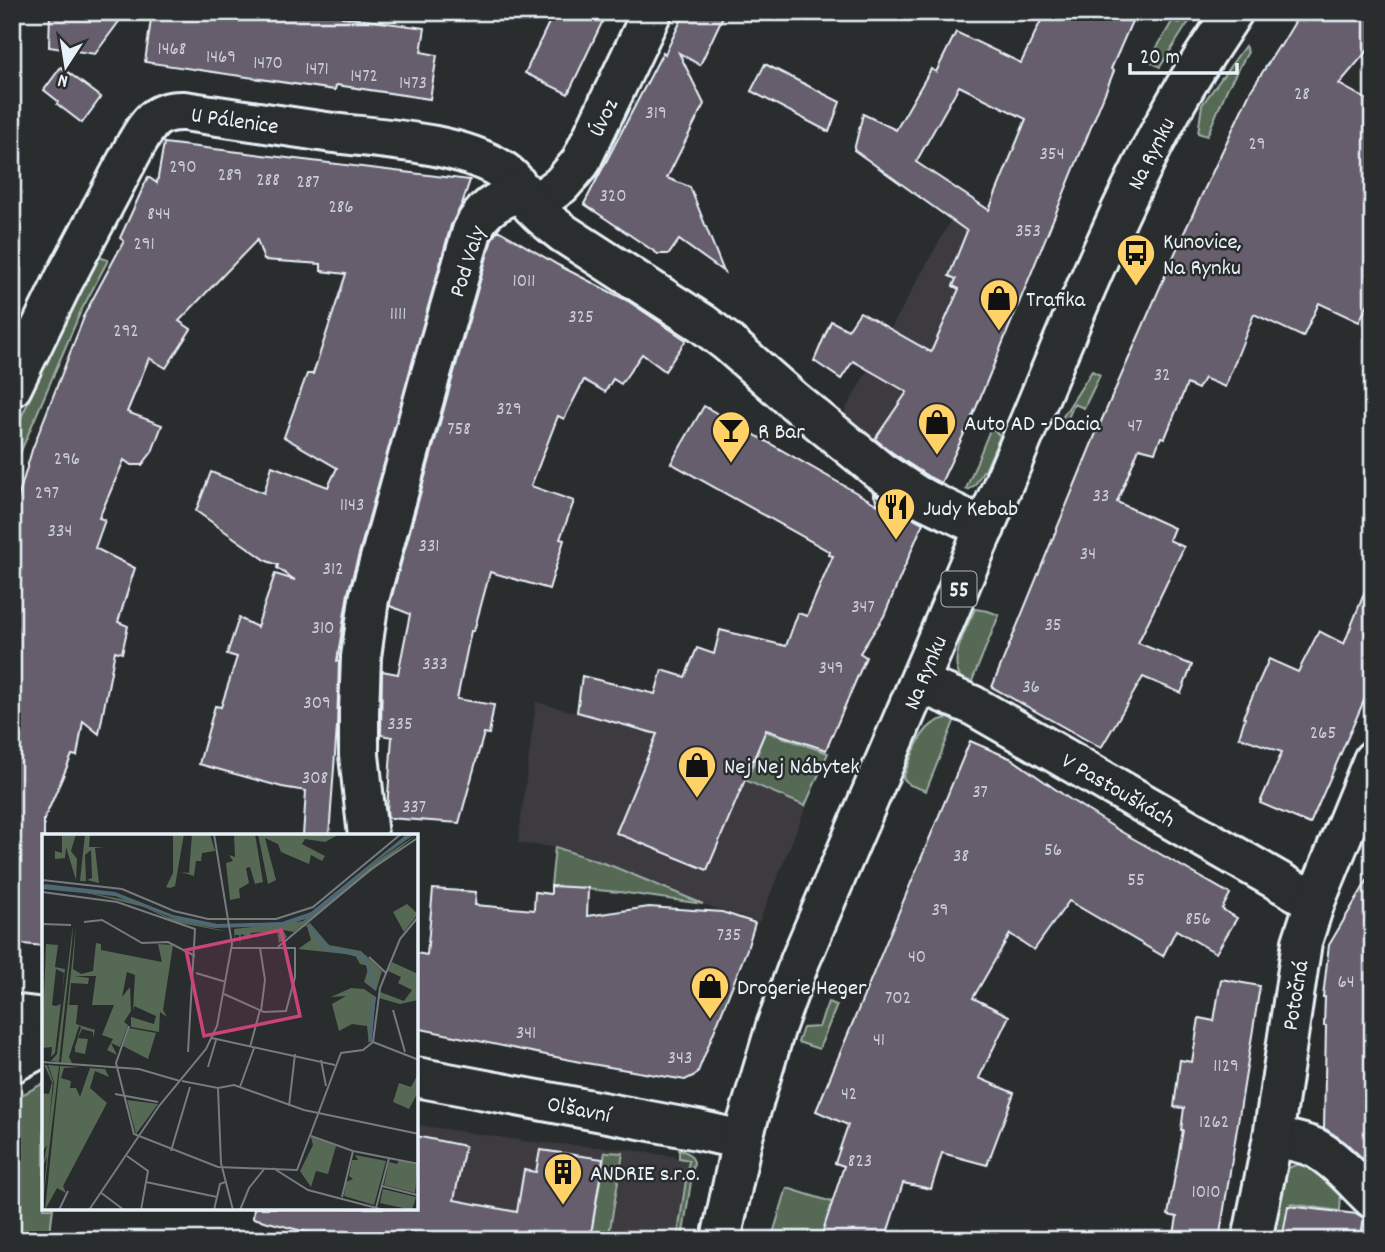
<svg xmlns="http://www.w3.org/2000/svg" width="1385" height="1252" font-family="Dekko,sans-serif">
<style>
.built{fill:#3c3b41}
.green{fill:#556954;stroke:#9eada6;stroke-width:2}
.building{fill:#665d6d;stroke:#e8f1f8;stroke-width:2;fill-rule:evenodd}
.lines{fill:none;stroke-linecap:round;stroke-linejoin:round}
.minor-casing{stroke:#e8f1f8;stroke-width:44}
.primary-casing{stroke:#e8f1f8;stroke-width:44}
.minor{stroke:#2a2d2e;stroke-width:38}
.primary{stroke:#2a2d2e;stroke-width:38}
.labels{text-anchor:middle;stroke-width:5;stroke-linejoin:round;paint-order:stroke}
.number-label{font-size:19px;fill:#c8ccd5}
.shield{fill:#2a2d2e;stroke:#afb6bb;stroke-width:2}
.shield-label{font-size:21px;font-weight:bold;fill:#e8f1f8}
.street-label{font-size:23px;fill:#e8f1f8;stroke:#2a2d2e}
.poi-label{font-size:23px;fill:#e8f1f8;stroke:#2a2d2e;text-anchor:start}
.inset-river{fill:none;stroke:#4f6874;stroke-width:3.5}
.inset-road{fill:none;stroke:#767b7f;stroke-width:2}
.view{fill:#ca437a;fill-opacity:0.15;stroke:#ca437a;stroke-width:3.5}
.inset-edge{fill:none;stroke:#e8f1f8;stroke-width:3.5}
</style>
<rect width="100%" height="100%" fill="#2a2d2e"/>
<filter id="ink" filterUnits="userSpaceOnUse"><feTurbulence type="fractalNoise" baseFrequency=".0143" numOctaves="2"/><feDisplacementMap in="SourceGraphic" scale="14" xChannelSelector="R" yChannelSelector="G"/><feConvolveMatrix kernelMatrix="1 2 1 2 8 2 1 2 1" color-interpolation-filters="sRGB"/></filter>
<g filter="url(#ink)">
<g class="built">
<path d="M951,220l82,48 -93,217 -70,-39 -30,-26z"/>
<path d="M536,702l111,30 181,21 -69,169 -56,-18 -148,-57 -37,-4z"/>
<path d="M417,1125l114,17 93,7 65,10 -12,81h-370l6,-32h103z"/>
</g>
<g class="green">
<path d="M1187,12l7,4 -8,10 -26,41 -11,-6 24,-41 6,3z"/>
<path d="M1245,46l3,6 -21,37 -20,47 -9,-3 4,-28z"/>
<path d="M99,257l9,3 -28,53 -68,159v-35l38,-82z"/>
<path d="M1092,371l8,4 -16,33 -10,-4 -8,19 -4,-5z"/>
<path d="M991,427l9,9 -15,35h-2l-8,14 -7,5 -2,-1z"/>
<path d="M975,609l13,2 11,4 -29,71c-29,-16 -4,-56 5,-77z"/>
<path d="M657,694l171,59 -23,53 -58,-25 12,-31 -90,-38 -9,22 -12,-2z"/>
<path d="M947,718l8,1 -29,72 -16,-6 -7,-7c10,-22 16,-55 44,-60z"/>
<path d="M555,847l57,19 91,38 -84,-12 -68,-6z"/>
<path d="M828,1002l9,3 -18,44 -21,-7 5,-14 16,-1z"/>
<path d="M44,1083v125h9l-4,32h-37v-140z"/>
<path d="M679,1150c9,2 12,4 15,12l-12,78h-5l12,-80 -10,-2z"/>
<path d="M605,1152l18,1 -15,87h-18z"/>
<path d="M1304,1163l10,1 27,29 -1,18 -49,-7 -5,36h-18l12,-65c8,-8 14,-10 24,-12z"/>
<path d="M787,1188l48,15 -11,37h-53z"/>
</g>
<g class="building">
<path d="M50,12h76l-31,42 -46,-7z"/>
<path d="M152,12h192l-2,5 83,11 -4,24 16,3 -7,44 -94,-14 -1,5 -190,-28z"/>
<path d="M554,12h53l-39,82 -43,-21z"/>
<path d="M685,12h40l-25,53 -21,-12 25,51 -37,74 23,9 34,85 -45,-32 -10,14h-11l-74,-50 79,-152 2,2z"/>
<path d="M1045,12h91l-25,57 3,2 -138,337 -35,75 -12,-6 -36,-24 -18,-14 32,-47 -54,-31 -12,18 -27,-18 17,-40 17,9 12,-18 71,40 28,-63 -6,-3 3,-7 -7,-3 18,-45 -113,-81 9,-36 33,16 35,-61 5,3 20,-40 65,31zM959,86l67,33 -37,91 -73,-48z"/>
<path d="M1301,12h72v32l-34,40 34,19v191l-14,28 -40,-19 -16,34 -49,-23 -29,73 -21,-9 -6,11 -11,-5 -22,54 -4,-1 -6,15 -16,-4 -22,54 57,26 -5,12 15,7 -46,96 54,22 -11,28 -38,-16 -42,71 -109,-61 104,-254 87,-198 67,-143 29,-46 1,1z"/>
<path d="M765,64l75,38 -11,30 -78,-41z"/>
<path d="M61,67l40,30 -19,26 -25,-19 1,-3 -14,-11z"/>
<path d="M164,143l306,37 -8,24 -11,21 -103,368 -11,68 2,1 -2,65 -8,109h-26l3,-45 -24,-4 -83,-23 16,-58 6,1 16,-50 -10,-3 12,-36 18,9 18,-53 20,6 -18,-12 1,-3 -11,-4 -71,-50 15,-39 53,21 8,-27 56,21 9,-19 -53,-31 23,-63h6l33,-100 -25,-3v-7l-57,-4 -7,-20 -78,81 12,8 -25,39 -17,-10 -22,54 35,13 -10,27 -10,13h-11l-7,-5 -25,58 6,2 -10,28 40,20 -17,54 10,4 -6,27 -7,-2 -16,83 -16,-13 -6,35 -5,-1 -28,65v126l-32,-3v-424l20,-69 52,-133h-1l41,-76 -4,-3 28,-61 9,6z"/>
<path d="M498,230l60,35 70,36 58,39 -21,31 -23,-17 -21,30 -8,-5 -8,13 -21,-12 -20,39 -6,-3 -27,70 43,15 -14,38 4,1 -15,49 -59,-17 -16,59h-3l-14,68 37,6 -5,29 -5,-1 -25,90 -71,-5 -1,-8 5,-73 -11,-2 1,-64 16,3 12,-60 -20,-8v-3l61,-220 41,-144z"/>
<path d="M704,406l174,99 -5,-12 33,21 17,9 -39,93 -24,37 6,4 -40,93 -60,-20 -59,140 -91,-37 41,-99 -80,-22 5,-36 73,18 7,-24 23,7 12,-29 17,6 6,-24 66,16 12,-33 9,3 26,-60 -4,-1 1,-3 -159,-89z"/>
<path d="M1371,576l2,1v103l-63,144 -50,-21 22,-51 -43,-15 6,-19 -2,-1 26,-58 29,13 21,-41 25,13z"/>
<path d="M970,741l42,18 56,39 52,33 110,63 -8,15 15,9 -21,35 -40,-23 -13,26 -94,-55 -35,49 -24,-16 -37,64 36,18 -30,62 35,15 -27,72 -45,-12 -11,36 -28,-6 -18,57h-65l24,-74 -9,-3 13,-38 -32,-14z"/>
<path d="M1373,871v93l-4,115h4l-1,88 -27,-25 -21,-14 2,-102h-2l1,-29h-2l6,-52z"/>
<path d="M551,886l37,2 -1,28 62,-9 73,5 33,11 -8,26 -50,125 -12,6 -105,-18 -164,-34v-75l11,2 6,-66 43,3 -1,13 59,5 1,-18 16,2z"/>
<path d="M1221,979l39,7 -41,254h-46l4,-23 -9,-2 15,-85h-2l3,-22 -10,-1 6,-47 12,2 7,-44 15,3z"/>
<path d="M416,1136l49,10 -11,54 63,12 7,-42 12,2 4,-22 63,9 -13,81h-281l1,-7 -57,-15 1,-10h162z"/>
<path d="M1288,1206l69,8 7,4 -4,22h-78z"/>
</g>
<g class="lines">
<g class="minor-casing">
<g id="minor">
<path d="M532,206l29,-21 19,-22 72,-151"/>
<path d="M12,387l51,-105 73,-138c13,-22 20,-34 48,-33 50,7 99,15 149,22 51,6 123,9 167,36 16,9 23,26 35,40 8,9 18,16 28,24l139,90 25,19 66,58 87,71 38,25 67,32"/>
<path d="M919,683l53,22 343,197"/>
<path d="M368,836l-9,-81v-43l2,-55 8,-58 61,-222 42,-146c10,-24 28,-31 50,-41"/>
<path d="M12,1014l32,4"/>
<path d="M12,1063l32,-17"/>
<path d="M416,1077l282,53 44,10"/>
<path d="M1273,1137c14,3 29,5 42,11 22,12 40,34 58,51"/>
<path d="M1252,1240l21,-103 29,-195 13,-40 58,-142"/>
</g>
</g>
<g class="primary-casing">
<path id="primary" d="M721,1240l21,-100 34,-114 24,-65c70,-164 141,-328 210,-493 51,-121 100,-246 164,-362 18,-33 39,-63 59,-94"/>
</g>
<use href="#minor" class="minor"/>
<use href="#primary" class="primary"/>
</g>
</g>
<defs>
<g id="bus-pin" transform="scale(2.0125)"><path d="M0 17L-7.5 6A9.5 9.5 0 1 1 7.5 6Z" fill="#ffd166" stroke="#2a2d2e"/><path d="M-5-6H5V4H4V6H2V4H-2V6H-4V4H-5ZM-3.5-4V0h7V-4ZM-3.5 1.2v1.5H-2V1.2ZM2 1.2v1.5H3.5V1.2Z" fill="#111"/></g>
<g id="shop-pin" transform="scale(2.0125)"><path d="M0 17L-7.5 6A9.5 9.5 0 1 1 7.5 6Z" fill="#ffd166" stroke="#2a2d2e"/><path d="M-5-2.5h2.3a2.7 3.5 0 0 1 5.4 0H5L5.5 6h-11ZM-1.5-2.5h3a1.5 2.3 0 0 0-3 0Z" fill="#111"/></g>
<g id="bar-pin" transform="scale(2.0125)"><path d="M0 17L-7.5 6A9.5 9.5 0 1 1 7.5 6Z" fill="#ffd166" stroke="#2a2d2e"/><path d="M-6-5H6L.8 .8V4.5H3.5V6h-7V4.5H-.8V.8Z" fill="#111"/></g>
<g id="restaurant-pin" transform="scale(2.0125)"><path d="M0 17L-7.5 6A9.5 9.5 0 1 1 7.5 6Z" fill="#ffd166" stroke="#2a2d2e"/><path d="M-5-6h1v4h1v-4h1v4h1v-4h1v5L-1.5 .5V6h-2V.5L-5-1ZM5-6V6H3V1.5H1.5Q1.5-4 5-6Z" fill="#111"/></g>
<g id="building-pin" transform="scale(2.0125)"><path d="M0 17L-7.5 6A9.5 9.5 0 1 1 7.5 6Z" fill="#ffd166" stroke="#2a2d2e"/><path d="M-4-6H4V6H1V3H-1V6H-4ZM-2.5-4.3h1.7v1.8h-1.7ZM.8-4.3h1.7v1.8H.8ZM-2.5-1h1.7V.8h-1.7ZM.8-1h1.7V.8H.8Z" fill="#111"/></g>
</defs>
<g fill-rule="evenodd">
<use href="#bus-pin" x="1136" y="253"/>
<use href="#shop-pin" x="999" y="298"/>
<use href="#shop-pin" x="937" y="422"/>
<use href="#bar-pin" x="731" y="430"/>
<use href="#restaurant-pin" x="896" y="507"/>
<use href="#shop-pin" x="697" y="765"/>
<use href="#shop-pin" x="710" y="986"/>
<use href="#building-pin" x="563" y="1172"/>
</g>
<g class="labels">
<g class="number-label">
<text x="172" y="54">1468</text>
<text x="221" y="62">1469</text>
<text x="268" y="68">1470</text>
<text x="317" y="74">1471</text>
<text x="364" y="81">1472</text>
<text x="413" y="88">1473</text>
<text x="1302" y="99">28</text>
<text x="656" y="118">319</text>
<text x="1257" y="149">29</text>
<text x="1052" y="159">354</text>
<text x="183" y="172">290</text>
<text x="230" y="180">289</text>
<text x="268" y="185">288</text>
<text x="308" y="187">287</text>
<text x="613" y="201">320</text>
<text x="341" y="212">286</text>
<text x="159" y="219">844</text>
<text x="1028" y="236">353</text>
<text x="144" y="249">291</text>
<text x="524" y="286">1011</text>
<text x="398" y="319">1111</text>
<text x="581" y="322">325</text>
<text x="126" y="336">292</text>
<text x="1162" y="380">32</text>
<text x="509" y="414">329</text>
<text x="1135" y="431">47</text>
<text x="459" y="434">758</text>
<text x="67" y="464">296</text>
<text x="47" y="498">297</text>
<text x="1101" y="501">33</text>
<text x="352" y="510">1143</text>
<text x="60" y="536">334</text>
<text x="429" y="551">331</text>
<text x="1088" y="559">34</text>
<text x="333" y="574">312</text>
<text x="863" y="612">347</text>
<text x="1053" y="630">35</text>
<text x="323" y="633">310</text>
<text x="435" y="669">333</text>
<text x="831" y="673">349</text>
<text x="1031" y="692">36</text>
<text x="317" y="708">309</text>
<text x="400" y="729">335</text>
<text x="1323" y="738">265</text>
<text x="315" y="783">308</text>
<text x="980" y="797">37</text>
<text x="414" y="812">337</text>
<text x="1053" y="855">56</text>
<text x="961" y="861">38</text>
<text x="1136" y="885">55</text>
<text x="940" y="915">39</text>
<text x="1198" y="924">856</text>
<text x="729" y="940">735</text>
<text x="917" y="962">40</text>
<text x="1346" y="987">64</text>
<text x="898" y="1003">702</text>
<text x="526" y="1038">341</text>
<text x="879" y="1045">41</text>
<text x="680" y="1063">343</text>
<text x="1226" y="1071">1129</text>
<text x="849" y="1099">42</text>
<text x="1214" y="1127">1262</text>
<text x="860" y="1166">823</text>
<text x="1206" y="1197">1010</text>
</g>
<rect class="shield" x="941.5" y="571.5" width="35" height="35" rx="5"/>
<g class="shield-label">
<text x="959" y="596">55</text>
</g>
<g class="street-label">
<text transform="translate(602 117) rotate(-64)" y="8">Úvoz</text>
<text transform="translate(235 119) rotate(8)" y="8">U Pálenice</text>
<text transform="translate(1150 153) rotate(-63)" y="8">Na Rynku</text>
<text transform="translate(466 261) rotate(-72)" y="8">Pod Valy</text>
<text transform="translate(924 672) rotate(-67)" y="8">Na Rynku</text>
<text transform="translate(1119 789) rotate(30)" y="8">V Pastouškách</text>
<text transform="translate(1294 995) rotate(-81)" y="8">Potočná</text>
<text transform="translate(579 1108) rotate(11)" y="8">Olšavní</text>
</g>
<g class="poi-label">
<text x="1163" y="248">Kunovice,<tspan x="1163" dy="26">Na Rynku</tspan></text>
<text x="1026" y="306">Trafika</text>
<text x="964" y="430">Auto AD - Dacia</text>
<text x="758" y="438">R Bar</text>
<text x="923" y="515">Judy Kebab</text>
<text x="724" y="773">Nej Nej Nábytek</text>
<text x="737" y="994">Drogerie Heger</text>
<text x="590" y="1180">ANDRIE s.r.o.</text>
</g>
</g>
<g transform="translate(42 834)">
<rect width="376" height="376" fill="#2a2d2e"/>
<path d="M20,0h14l-5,17 6,8 -1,21 -10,-33 -1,11 -10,1v-8l7,2zM43,0h5l-1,13h15l-9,1 4,35 -12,-3 5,-2 -1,-28 -6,5 1,26h-6zM131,0h11l-9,52 -5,2 -4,-1 7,-14zM150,0h18l5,17 -13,2 -1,8h-5l-2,15 -13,-4 8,1zM192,0h21l8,48 -8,2 -5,-17 -4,1 3,15 -10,6 1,9 -10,2 -4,-37 7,-2 -4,-6 6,2zM216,0h82l-15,8 -20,-3 -3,5 23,12 -3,5 -11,-6 -2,9 -28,-12 -3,-8 -13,-6 11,42 -8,4zM376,0l-124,98 -11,-2 4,7 -8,6 -2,-12 -26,2 -1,5 -9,-4 -1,12 -1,-11h-4v11l-1,-17 69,-8 69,-57zM37,57l53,10 36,16 60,15 -53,-10 -31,-15zM365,70l11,10 -14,18 -11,-20zM268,89l19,22 32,6 21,20 -6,20 -12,-9 5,-16 -9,-2 -5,-9 -57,-6 13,-9 -4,-14 -7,2zM31,91l-1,17 -13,120 -8,-1 6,-7zM34,92l-3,43 8,5 12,-3 3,-28 5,1v6l61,12 -4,-18 15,1 -10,65 4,7 -7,-5 -1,20 -28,-5v-10l23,7 2,-8 -22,-10 -1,5 2,-36 -8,-3 -5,25 8,-10 1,24 -7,11 4,3 -8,22 -9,-4 6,12 -10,-5 6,-11 -11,-4 12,-30h-22l4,-29h-21l14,2 -1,6 -17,-1 -2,22h9l-2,19 19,6 -2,8v-6l-11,-3 -4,9 10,1 -3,15 -10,-2v4v-9l6,-20 -2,-1 -10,31 3,6h-11zM4,110l12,1 -3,22 10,2 -10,84 -4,4 1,-10 -10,1zM14,135l8,4 -3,31 -5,2 -4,-1zM350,128l26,12v26l-18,4 -21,-6 1,-6 24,9 8,-11 -14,-7 3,-6 -13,-6zM309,154l13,1 12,8 -7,47 -2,-18 -15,-2 -13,7 -7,-27 14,-8 -15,1zM87,194l27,5 -8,26 -25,-13zM2,231h3l6,16 -4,43 5,-42 -6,-17 11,1 -17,144 5,-54 -5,14 5,-25 -5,8v-60l7,1 3,-12zM18,232l20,1 -16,1 -3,10 10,3 -1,7h6l4,9 10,-29 15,1 4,8 -14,-6 -5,17 17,15 -44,83 3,7 -9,-5 -12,22zM376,240v18l-9,17 -16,-7 6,-19 12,4zM85,266l31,4 -22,30zM269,303l25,9 -8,28 -12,-3 -5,16 -11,-16 13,-26zM313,321l31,6 -12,44 -30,-9 2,-14 7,-3 -4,-3 3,-16h6zM357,326l19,5 -3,28 -31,-8 5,-23 8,2zM341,355l33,8 -4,13 -32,-7z" fill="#556954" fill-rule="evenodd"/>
<path d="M365,0h8l-43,30 -36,35 -27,19 -27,8 -68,2 -36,-8 -63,-24 -73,-7 3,-5 70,8 58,23 45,9 64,-2 29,-10z" fill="#4f6874"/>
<path class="inset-river" d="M267,92l16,21 40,10 10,32M328,208l4,-45"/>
<path class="inset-road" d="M0,46l80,9 52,22 34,8h68l37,-12 88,-73M0,58l75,10 78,27 -7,123M42,88l18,-2 40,23 26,-1 27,14M0,90l29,1M236,113l92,-77 49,-33M218,114l5,32 -4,31M327,123l17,16M154,139l30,9M182,160l40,18 22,-1 9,-34v-29h-63M351,176l12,42M87,192l-13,37 18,71 84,33 79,3 44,-117 22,-3 10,-8 7,-54 20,-49 19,-23M170,204l123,27M331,208l46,18M208,213l10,-37M279,226l5,26M0,228l97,7 41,12M166,233l8,-27M140,247l36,7 16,-3 70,25 115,24M198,253l14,-39M176,254l3,75 12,47M73,260l43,8M247,272l6,-52M269,302l42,15 66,13M129,317l19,-64M85,322l21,15 -7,39M231,334l35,22 76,20M104,348l71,15M340,352l35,9M58,358l24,18M300,363l11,-46M334,374l13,-50M17,376l9,-19M47,376l70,-104 47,-57 11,-23 15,-82 -18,-110M172,376l6,-26 5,-2M198,376l9,-22 16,-20"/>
<path class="view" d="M239,96l19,86 -96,20 -18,-86z"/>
<rect width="376" height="376" class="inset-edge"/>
</g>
<rect width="1385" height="1252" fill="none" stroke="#2a2d2e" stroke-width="42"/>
<rect x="21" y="21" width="1343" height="1210" fill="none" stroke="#e8f1f8" stroke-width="2.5" filter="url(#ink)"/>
<g transform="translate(66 66) rotate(192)" stroke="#2a2d2e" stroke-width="5" paint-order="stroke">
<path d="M0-5L12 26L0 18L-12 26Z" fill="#e8f1f8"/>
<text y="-10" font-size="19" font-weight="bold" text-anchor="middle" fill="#e8f1f8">N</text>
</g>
<path d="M1130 63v10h107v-10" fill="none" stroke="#e8f1f8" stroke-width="3.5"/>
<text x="1140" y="63" font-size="21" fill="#e8f1f8" stroke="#2a2d2e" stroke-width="5" paint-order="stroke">20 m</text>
</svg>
